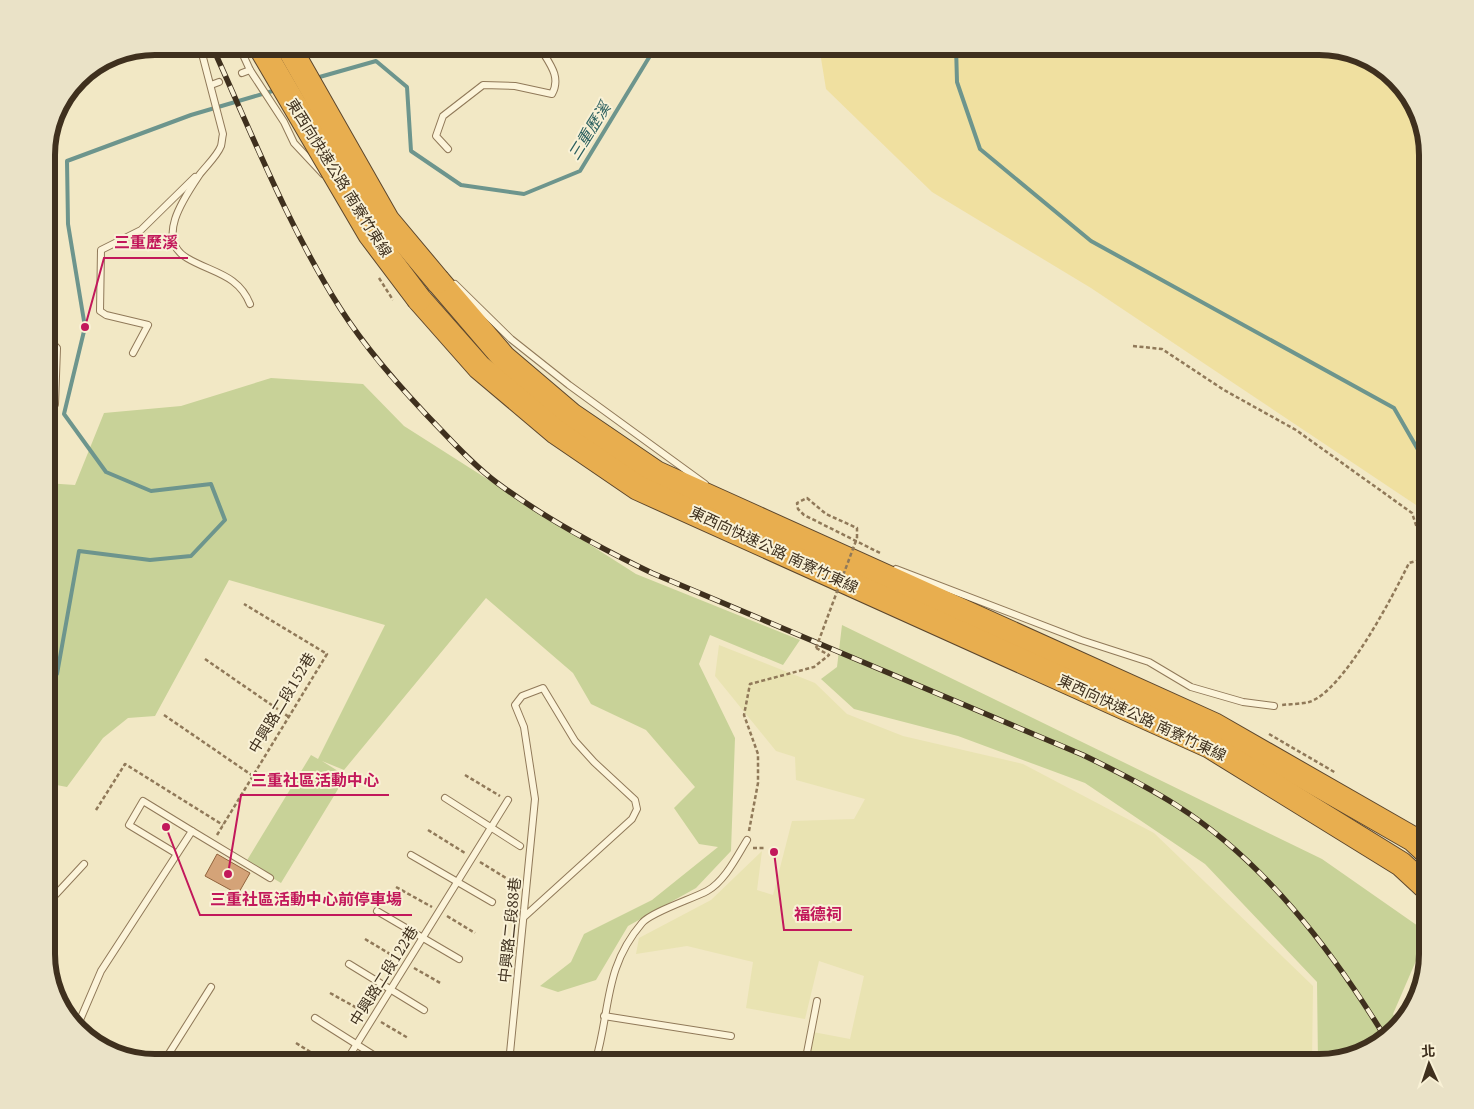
<svg xmlns="http://www.w3.org/2000/svg" width="1474" height="1109" font-family="'PT Serif','Noto Sans TC',serif">
<style>
.farmland{fill:#e9e3b2}
.green{fill:#c8d298}
.sand{fill:#f0e0a0}
.lines{fill:none;stroke-linecap:round;stroke-linejoin:round}
.stream{stroke:#6d958d;stroke-width:4}
.building{fill:#d4a378;stroke:#91633c}
.lane-casing{stroke:#907959;stroke-width:8}
.highway-casing{stroke:#5d472d;stroke-width:26}
.path{stroke:#907959;stroke-width:2.5;stroke-dasharray:4 2.5;stroke-linecap:butt}
.lane{stroke:#fcf4da;stroke-width:6}
.highway{stroke:#e8ae4f;stroke-width:24}
.rail-casing{stroke:#3f301e;stroke-width:5.5}
.rail{stroke:#f9f1d6;stroke-width:4;stroke-dasharray:11;stroke-linecap:butt}
.highway-bridge-casing{stroke:#5d472d;stroke-width:26;stroke-linecap:butt}
.path-bridge{stroke:#907959;stroke-width:2.5;stroke-dasharray:4 2.5;stroke-linecap:butt}
.highway-bridge{stroke:#e8ae4f;stroke-width:24}
.labels{text-anchor:middle;stroke-width:4;stroke-linejoin:round;paint-order:stroke}
.street-label{font-size:15px;fill:#3f301e;stroke:#f9f1d6}
.water-label{font-size:16px;font-style:italic;fill:#2c605f;stroke:#f9f1d6}
.rim{fill:none;stroke:#3f301e;stroke-width:6}
.leader{fill:none;stroke:#c2185b;stroke-width:2}
.callout-dot{fill:#c2185b;stroke:#f9f1d6;stroke-width:2}
.callout-label{font-size:16px;text-anchor:middle;font-weight:bold;fill:#c2185b;stroke:#f9f1d6;stroke-width:4;stroke-linejoin:round;paint-order:stroke}
</style>
<rect width="100%" height="100%" fill="#f2e8c5"/>
<path class="farmland" d="M719,645l96,38 32,31 56,22 120,28 131,69 159,153 -1,77h-503l4,-31 37,7 14,-63 -45,-15 -14,58 -59,-11 7,-46 -66,-16 -51,8 3,-16 72,-38 51,-49 -5,39 16,5 19,-74 62,-2 11,-20 -69,-19 -1,-23 -19,-6 -61,-75z"/>
<g class="green">
<path d="M271,378l92,6 41,42 232,148 164,66 -17,25 -73,-30 -11,29 36,74 -4,113 -35,37 -68,38 -32,54 -38,12 -18,-6 31,-24 13,-28 68,-34 66,-53 -19,-3 -25,-36 21,-21 -49,-57 -55,-26 -18,-31 -87,-75 -142,172 -22,-9 24,15 -65,107 -35,-21 65,-107 7,4 67,-134 -156,-45 -74,136 -27,2 -25,20 -36,49 -21,-4v-300l29,2 29,-72 77,-7z"/>
<path d="M842,625l480,234 106,74 -35,81 6,11 -32,27 -49,11 -1,-81 -112,-118 -120,-81 -127,-47 -104,-27 -33,-30 16,-12z"/>
</g>
<path class="sand" d="M819,46h500l66,23 32,38 11,48v358l-337,-225 -159,-96 -106,-103z"/>
<g class="lines">
<g class="stream">
<path d="M956,46l1,36 23,67 111,92 303,167 34,59"/>
<path d="M316,78l60,-17 31,26 4,64 50,34 63,9 56,-23 76,-125"/>
<path d="M46,677l11,-3 22,-123 71,9 41,-4 34,-36 -14,-36 -60,7 -45,-19 -42,-58 21,-87 -17,-103 -1,-63 124,-46 85,-25"/>
</g>
</g>
<path class="building" d="M217,854l33,19 -12,21 -33,-18z"/>
<g class="lines">
<g class="lane-casing">
<g id="lane">
<path d="M200,46l23,88c-1,4 -1,8 -2,12 -4,10 -14,19 -21,28 -14,21 -46,65 -13,84 25,15 51,16 63,46"/>
<path d="M239,46l11,24 34,52 10,21 29,31"/>
<path d="M242,73l8,-3"/>
<path d="M211,85l8,-3"/>
<path d="M448,149l-12,-13 7,-20 40,-31 32,1 37,8c10,-18 -4,-32 -13,-48"/>
<path d="M455,284l56,55 58,46 136,99"/>
<path d="M46,336l11,12 -2,56"/>
<path d="M133,353l15,-28 -42,-10 -6,-4 1,-61 40,-20 54,-53"/>
<path d="M896,569l185,71 68,22 42,25 52,15 31,4"/>
<path d="M445,798l75,48"/>
<path d="M192,831l78,47"/>
<path d="M411,855l81,47"/>
<path d="M46,905l38,-41"/>
<path d="M377,911l82,48"/>
<path d="M349,964l75,46"/>
<path d="M604,1016l127,20"/>
<path d="M315,1018l71,45"/>
<path d="M77,1027l24,-56 91,-140 -49,-30 -14,24 48,29"/>
<path d="M163,1063l48,-76"/>
<path d="M345,1063l163,-263"/>
<path d="M509,1063l26,-264 -11,-72 -9,-22 7,-9 21,-8 32,53 19,21 41,38 2,9 -5,10 -108,98"/>
<path d="M595,1063c16,-53 8,-94 47,-140 9,-11 50,-24 65,-32 18,-10 30,-35 40,-51"/>
<path d="M805,1063l12,-62"/>
</g>
</g>
<g class="highway-casing">
<g id="highway">
<path d="M438,281l66,77 67,57 85,58 558,252 199,114 15,14"/>
<path d="M419,299l60,68 77,65 82,56 572,258 191,118 27,25"/>
</g>
</g>
<g class="path">
<path d="M379,278l14,22"/>
<path d="M1133,346l29,3 62,41 72,40 116,83 8,24v23l-11,3c-16,33 -66,129 -100,139 -8,2 -18,2 -27,3"/>
<path d="M857,538v-10l-31,-14 -19,-16 -10,5 1,6 6,6 76,38"/>
<path d="M1420,561l8,4"/>
<path d="M205,659l84,58"/>
<path d="M164,715l89,61"/>
<path d="M1269,734l67,39"/>
<path d="M465,775l35,21"/>
<path d="M96,810l29,-46 98,61"/>
<path d="M428,830l37,23"/>
<path d="M749,831l9,-48v-29l-14,-39 6,-31 64,-17 15,-12 -13,-7"/>
<path d="M217,835l110,-181 -83,-50"/>
<path d="M753,848h11"/>
<path d="M480,862l26,16"/>
<path d="M396,887l36,20"/>
<path d="M447,916l28,17"/>
<path d="M365,939l35,21"/>
<path d="M414,968l28,16"/>
<path d="M330,993l36,20"/>
<path d="M381,1022l27,16"/>
<path d="M296,1043l32,20"/>
</g>
<use href="#lane" class="lane"/>
<use href="#highway" class="highway"/>
<g class="rail-casing">
<path id="rail" d="M212,46c40,88 76,180 128,262 28,44 64,84 101,122 17,18 35,37 55,52 48,36 102,65 156,91l431,182c31,15 63,31 93,50 88,56 155,144 209,232"/>
</g>
<use href="#rail" class="rail"/>
<g class="highway-bridge-casing">
<g id="highway-bridge">
<path d="M260,46l110,188 49,65"/>
<path d="M288,46l99,174 51,61"/>
</g>
</g>
<path class="path-bridge" d="M816,648l41,-110"/>
<use href="#highway-bridge" class="highway-bridge"/>
</g>
<g class="labels">
<g class="street-label">
<text transform="translate(339 178) rotate(58)" y="5">東西向快速公路 南寮竹東線</text>
<text transform="translate(774 550) rotate(25)" y="5">東西向快速公路 南寮竹東線</text>
<text transform="translate(282 703) rotate(-59)" y="5">中興路二段152巷</text>
<text transform="translate(1142 718) rotate(25)" y="5">東西向快速公路 南寮竹東線</text>
<text transform="translate(510 930) rotate(-84)" y="5">中興路二段88巷</text>
<text transform="translate(384 976) rotate(-58)" y="5">中興路二段122巷</text>
</g>
<g class="water-label">
<text transform="translate(589 131) rotate(-58)" y="6">三重歷溪</text>
</g>
</g>
<path d="M0 0H1474V1109H0ZM155 55H1319A100 100 0 0 1 1419 155V954A100 100 0 0 1 1319 1054H155A100 100 0 0 1 55 954V155A100 100 0 0 1 155 55Z" fill="#eae2c7" fill-rule="evenodd"/>
<path class="rim" d="M155 55H1319A100 100 0 0 1 1419 155V954A100 100 0 0 1 1319 1054H155A100 100 0 0 1 55 954V155A100 100 0 0 1 155 55Z"/>
<path class="leader" d="M85 327L104 258H188M228 874L241 795H389M166 827L200 915H412M774 852L784 930H852"/>
<g class="callout-dot">
<circle cx="85" cy="327" r="5"/>
<circle cx="228" cy="874" r="5"/>
<circle cx="166" cy="827" r="5"/>
<circle cx="774" cy="852" r="5"/>
</g>
<g class="callout-label">
<text x="146" y="248">三重歷溪</text>
<text x="315" y="786">三重社區活動中心</text>
<text x="306" y="905">三重社區活動中心前停車場</text>
<text x="818" y="920">福德祠</text>
</g>
<g transform="translate(1429 1064) rotate(357)" stroke="#f9f1d6" stroke-width="4" paint-order="stroke">
<path d="M0-4L9 19L0 12L-9 19Z" fill="#3f301e"/>
<text y="-8" font-size="14" font-weight="bold" text-anchor="middle" fill="#3f301e">北</text>
</g>
</svg>
